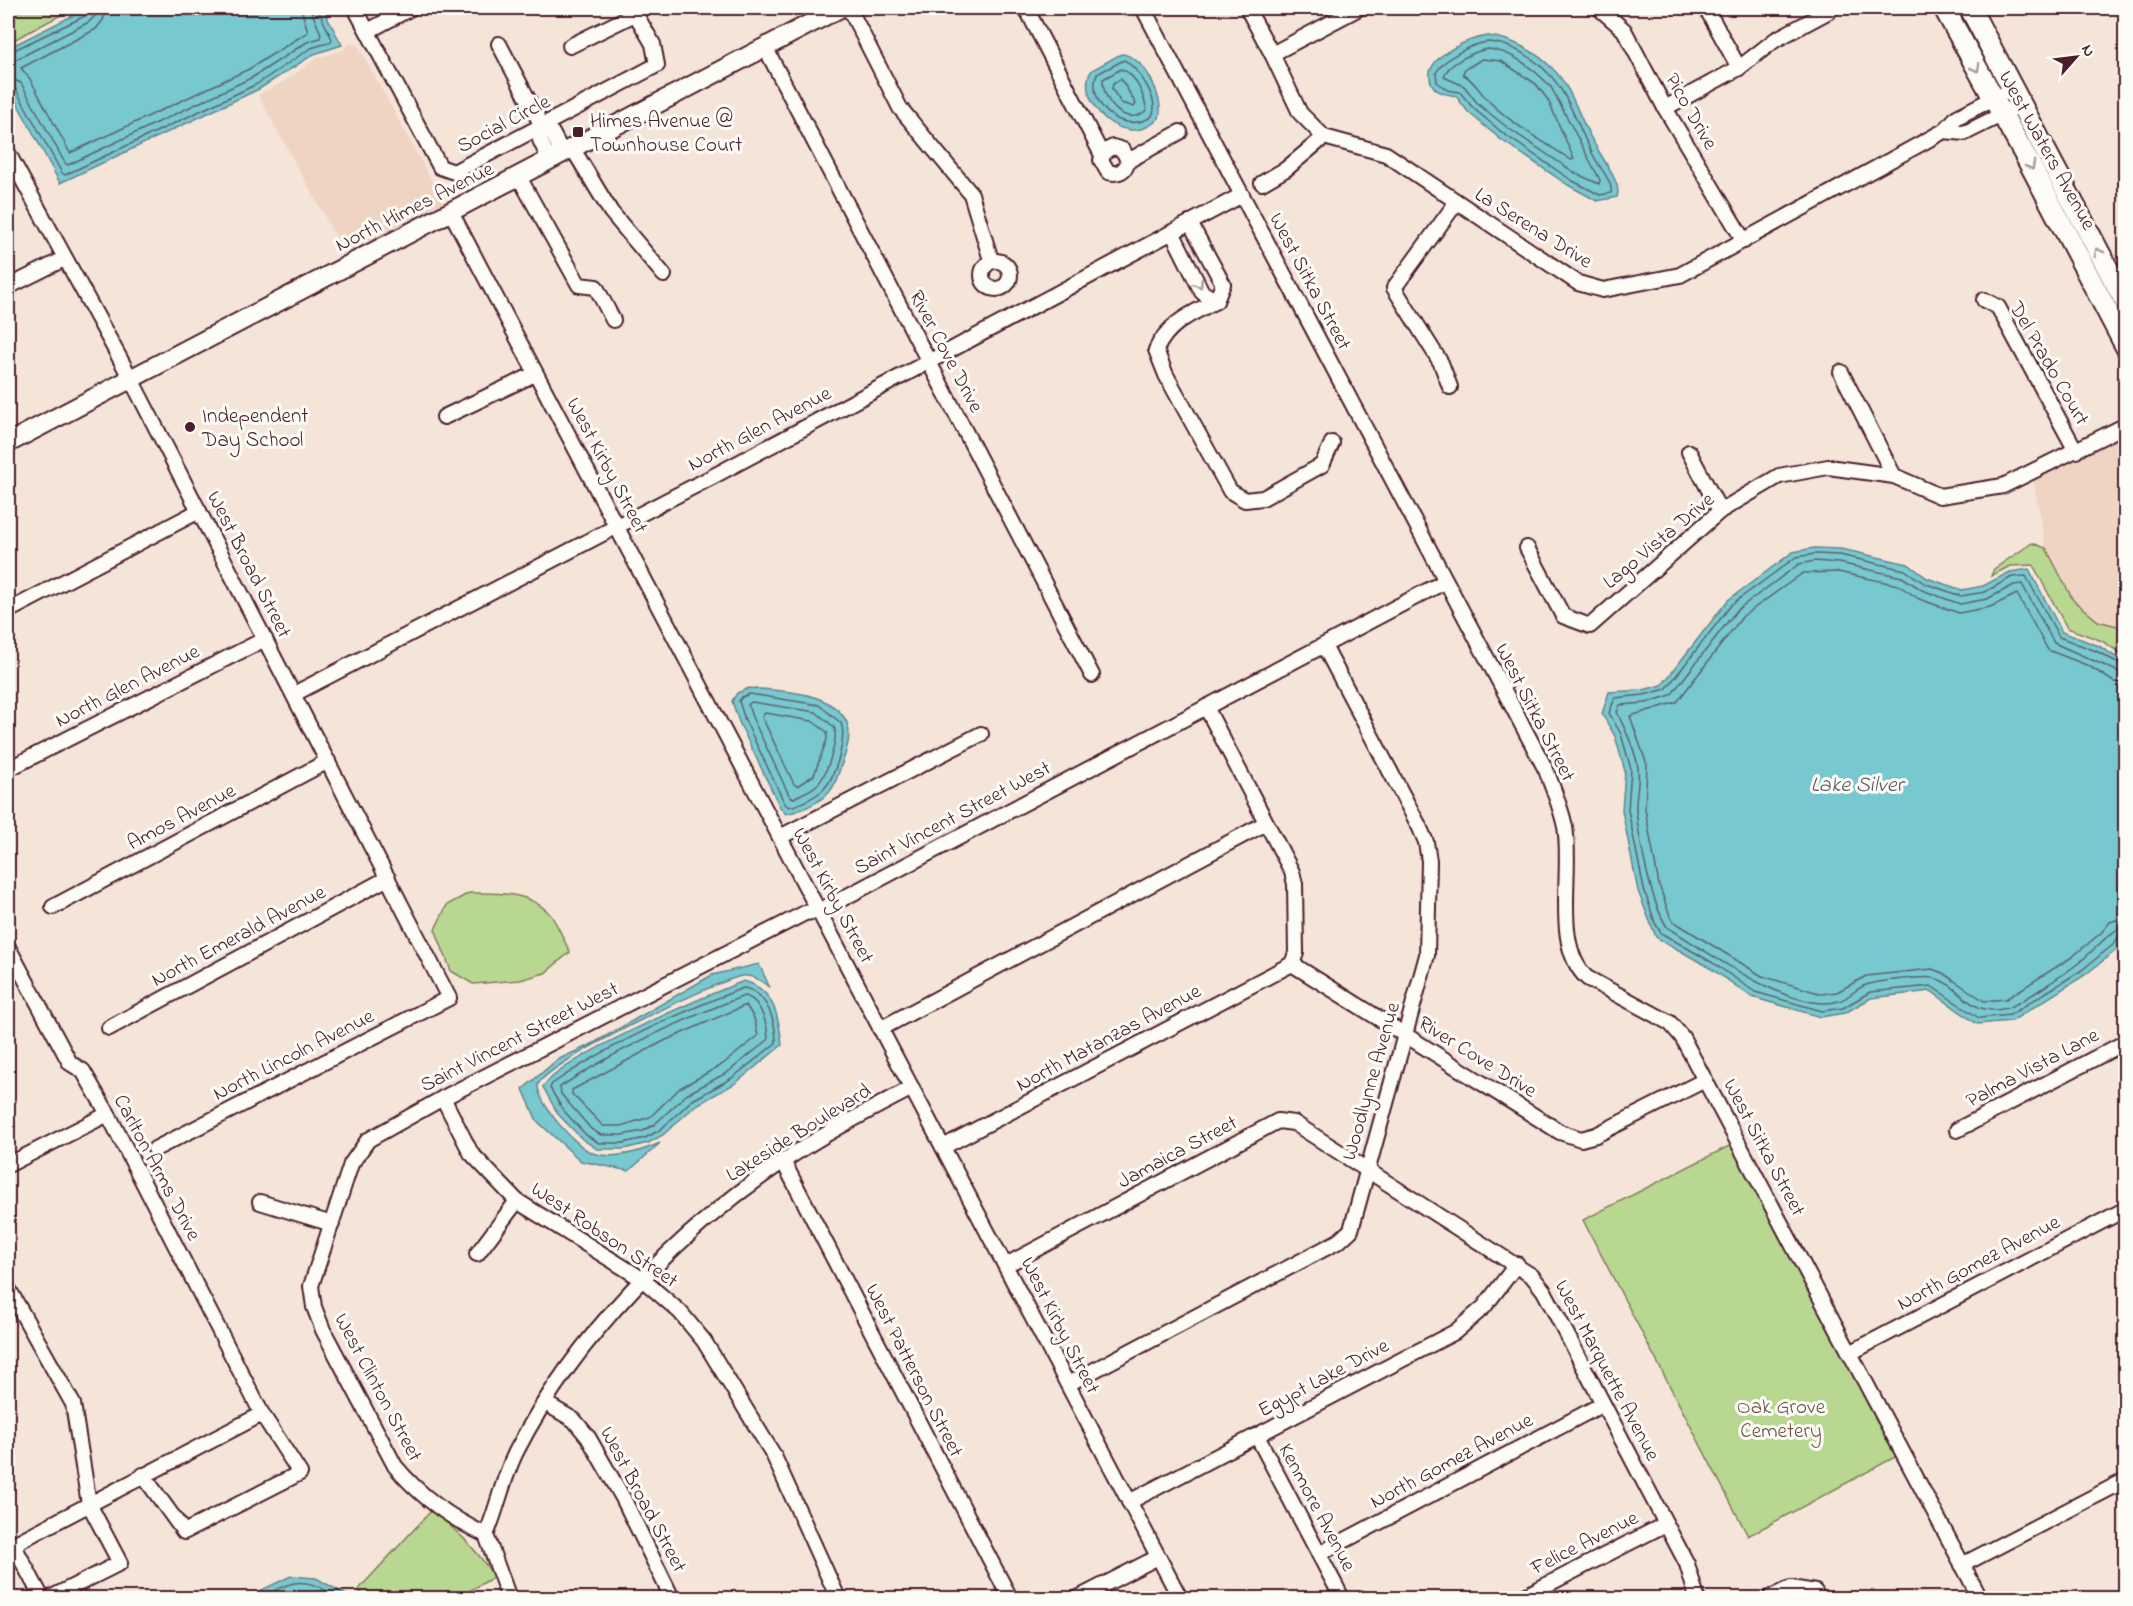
<svg xmlns="http://www.w3.org/2000/svg" width="2133" height="1606" font-family="'Indie Flower',sans-serif">
<style>
.built{fill:#efd4c4}
.green{fill:#b8d790;stroke:#817b5e;stroke-width:1.5}
.water{fill:#77c8cf;stroke:#65848d;stroke-width:1.5}
.lines{fill:none;stroke-linecap:round;stroke-linejoin:round}
.shore{stroke:#5c636d;stroke-width:1.5}
.minor-casing{stroke:#4a1f2b;stroke-width:18}
.tertiary-casing{stroke:#4a1f2b;stroke-width:22}
.secondary-casing{stroke:#4a1f2b;stroke-width:24}
.minor{stroke:#fdfcf7;stroke-width:14}
.tertiary{stroke:#fdfcf7;stroke-width:18}
.secondary{stroke:#fdfcf7;stroke-width:20}
.oneway{stroke:#ac999b}
.poi-dot{fill:#4a1f2b;stroke:#fdfcf7;stroke-width:2}
.labels{text-anchor:middle;stroke-width:6;stroke-linejoin:round;paint-order:stroke}
.street-label{font-size:21px;fill:#4a1f2b;stroke:#fdfcf7}
.poi-label{font-size:21px;fill:#4a1f2b;stroke:#fdfcf7;text-anchor:start}
.park-label{font-size:21px;fill:#6b5649;stroke:#fdfcf7}
.water-label{font-size:22px;font-style:italic;fill:#5a5a64;stroke:#fdfcf7}
</style>
<rect width="100%" height="100%" fill="#f5e5d9"/>
<filter id="ink" filterUnits="userSpaceOnUse"><feTurbulence type="fractalNoise" baseFrequency=".0167" numOctaves="2"/><feDisplacementMap in="SourceGraphic" scale="12" xChannelSelector="R" yChannelSelector="G"/><feConvolveMatrix kernelMatrix="1 2 1 2 8 2 1 2 1" color-interpolation-filters="sRGB"/></filter>
<g filter="url(#ink)">
<g class="built">
<path d="M348,44h9l89,163 -98,52 -90,-164 25,-13 34,-24 27,-8z"/>
<path d="M2125,431v197l-27,-7 -25,-21 -27,-52 -13,-70z"/>
</g>
<g class="green">
<path d="M8,8h66l-66,35z"/>
<path d="M2032,543l14,5 27,52 25,21 27,7v28l-23,-15 -35,-13 -34,-63 -23,1 -19,10 3,-7z"/>
<path d="M469,893c26,0 57,-2 78,18 10,9 16,29 23,41l-25,21 -25,7 -47,4 -22,-13 -16,-42 12,-24z"/>
<path d="M1731,1145l166,311 -149,80 -165,-316z"/>
<path d="M432,1510c25,21 45,39 62,67l-37,21h-90l-9,-8z"/>
</g>
<g class="water">
<path d="M88,8h234l20,37 -28,9 -55,35 -199,94 -52,-97v-38z"/>
<path d="M1488,36c23,2 48,16 64,32 19,18 26,46 38,68 8,15 18,29 25,44 3,6 4,11 2,17l-20,4 -29,-16 -68,-46 -32,-27 -12,-16c-13,-2 -28,-5 -26,-24 5,-19 40,-34 58,-36z"/>
<path d="M1121,54c23,1 44,44 38,64 -36,37 -87,-21 -67,-48z"/>
<path d="M1814,548l27,1 67,15 19,14 35,12 21,-4 27,-14 19,-3 33,63 37,14 26,17v272l-6,13 -34,27 -73,46 -35,3 -46,-33 -60,7 -26,15 -24,4 -69,-20 -42,-29 -54,-31 -18,-46 -16,-81 3,-39 -10,-35 -13,-22 7,-22 34,-2 19,-5 66,-85 65,-48z"/>
<path d="M749,688c22,2 53,3 73,12 36,17 29,39 18,69 -4,11 -6,21 -16,28 -10,8 -25,14 -38,17l-6,-7 -41,-85 -7,-21 5,-8z"/>
<path d="M759,964l11,24c-8,-7 -18,-14 -29,-12 -32,8 -188,84 -203,108 -2,18 40,67 58,70 20,5 46,-3 64,-11l-31,28 -48,-10 -44,-40 -14,-32 34,-29 35,-16 120,-69z"/>
<path d="M744,981c30,8 35,36 38,64l-46,38 -41,23 -32,29 -15,8 -24,6h-27l-15,-10 -24,-25 -15,-27c19,-30 162,-91 201,-106z"/>
<path d="M291,1576l25,2 36,20h-107z"/>
</g>
<g class="lines">
<g class="shore">
<path d="M106,8l-3,12 -7,9 -75,39 9,11 40,74 179,-84 59,-37 -7,-24"/>
<path d="M1488,42c21,1 45,15 60,31 22,21 33,65 51,92 5,8 14,19 12,28l-11,2 -29,-15 -67,-46 -31,-26 -13,-16 -13,-2 -10,-8 -1,-9c8,-15 35,-29 52,-31z"/>
<path d="M1488,49c24,2 47,21 63,38l49,93 -1,4 -24,-11 -67,-45 -30,-24 -14,-18 -20,-9c2,-13 31,-26 44,-28z"/>
<path d="M8,53l77,-37 4,-8"/>
<path d="M1482,59l19,2 35,23 12,16 26,59 -3,1c-28,-19 -62,-37 -85,-62 -8,-9 -12,-17 -23,-24l1,-4z"/>
<path d="M1124,60c14,7 38,43 27,57 -31,19 -65,-15 -54,-43z"/>
<path d="M8,61l7,-1 74,-38 6,-6 2,-8"/>
<path d="M1121,69c15,4 23,28 26,41 -22,19 -45,-9 -44,-31z"/>
<path d="M8,77l13,6 44,80 3,2 185,-88 54,-35 13,-4 1,-4 -11,-26"/>
<path d="M1121,79l15,25 -2,3 -13,-4 -9,-14 1,-5z"/>
<path d="M8,84l7,4 47,85 3,2 192,-91 54,-36 20,-6 1,-3 -15,-31"/>
<path d="M2126,667l-30,-16 -37,-14 -33,-61 -14,1 -27,15 -24,4 -37,-13 -19,-13 -65,-15 -25,-1 -19,3 -64,47 -66,85 -22,6 -29,3 -6,15 12,21 10,35 -3,41 16,79 11,34 6,10 52,30 42,29 67,19 21,-3 27,-16 61,-6 48,32 31,-3 72,-45 32,-26 5,-8 7,-2"/>
<path d="M2126,675l-72,-32 -32,-59 -8,1 -27,14 -27,5 -38,-14 -20,-13 -63,-14 -24,-2 -16,3 -62,46 -66,85 -25,8 -26,2 -3,7c8,18 18,36 21,56 2,14 -3,29 -2,42 3,30 15,93 31,117 40,24 125,88 172,74 10,-3 17,-13 27,-16 11,-4 58,-9 68,-7 30,8 33,40 73,30 14,-4 60,-36 73,-46 11,-9 34,-35 46,-36"/>
<path d="M2126,684l-12,-2 -25,-16 -41,-16 -31,-56 -27,13 -31,6 -40,-14 -21,-14 -60,-13 -35,1 -60,43 -66,86 -47,14 17,49 -2,44 14,76 11,31 3,5 89,55 60,18 15,-2 29,-16 66,-7 11,4 41,28 22,-2 66,-42 29,-24 9,-11 16,-5"/>
<path d="M750,694l69,11 22,18c6,16 -6,55 -18,67 -8,7 -24,15 -34,17l-4,-3 -40,-84 -6,-19 3,-4z"/>
<path d="M751,702l65,10 18,15c5,11 -7,46 -15,56 -6,7 -17,10 -25,15l-4,-1 -38,-80 -4,-12z"/>
<path d="M765,713l47,8 15,11v7l-13,36 -17,11 -3,-2 -32,-67z"/>
<path d="M743,988c24,3 33,34 33,55l-44,35 -41,23 -31,29 -15,8 -22,5h-24l-13,-8 -23,-25 -13,-22 2,-4c58,-40 126,-71 191,-96z"/>
<path d="M744,996c16,2 24,29 24,44l-40,32 -41,22 -32,30 -12,7 -21,4h-21l-10,-6 -30,-35 -1,-7c56,-37 121,-67 184,-91z"/>
<path d="M746,1005l8,13 4,18 -35,28 -43,24 -30,29 -29,9h-18l-31,-32v-4l92,-49z"/>
<path d="M259,1598c38,-19 43,-22 81,0"/>
</g>
<g class="minor-casing">
<g id="minor">
<path d="M355,8l85,159 14,5 203,-107 -4,-21 -21,-36"/>
<path d="M849,8l51,100 71,86 20,66"/>
<path d="M1026,8l76,147"/>
<path d="M1143,8l403,762c7,19 15,37 19,57 8,45 -13,118 22,151l83,45 12,14 298,561"/>
<path d="M1247,8l25,46 87,-46"/>
<path d="M1599,8l25,22 41,78 79,133"/>
<path d="M1706,8l33,60"/>
<path d="M368,31l43,-23"/>
<path d="M499,44l43,82 10,7 11,21"/>
<path d="M570,46l65,-32"/>
<path d="M765,47l327,628"/>
<path d="M1272,54l28,59 24,24 62,17 192,129 25,7 77,-15 264,-144 13,-14 43,-22"/>
<path d="M1665,108l74,-40 36,-28 54,-29"/>
<path d="M542,126l-2,14 10,21"/>
<path d="M1944,131l21,2 44,-22"/>
<path d="M573,149l38,63 53,63"/>
<path d="M8,153l123,226 318,619 -294,151"/>
<path d="M1128,161l-5,-11 -10,-3 -8,4 -4,9 7,12c10,3 18,-1 20,-11l52,-29"/>
<path d="M519,177l60,108 17,2 17,33"/>
<path d="M1262,183l24,-14 38,-32"/>
<path d="M451,212l729,1386"/>
<path d="M1172,232l30,60 14,9 7,-17 -33,-61"/>
<circle cx="996" cy="275" r="14"/>
<path d="M8,287l56,-28"/>
<path d="M1984,300l14,7 78,144"/>
<path d="M1216,301c-25,13 -48,22 -60,49l10,25 64,116 15,9 18,-2 59,-33 10,-22"/>
<path d="M1841,372l53,104"/>
<path d="M1450,387l-9,-24 -47,-75 62,-85"/>
<path d="M444,417l91,-43"/>
<path d="M1689,452l31,59"/>
<path d="M1527,548l36,68 27,10 130,-115 59,-35 49,-9 66,9 46,20 63,-10 123,-61"/>
<path d="M8,611l191,-100"/>
<path d="M294,694l416,-216 532,-283"/>
<path d="M1206,707l86,165 3,12 1,69 -4,11 268,168 21,7 15,-4 109,-55"/>
<path d="M8,769l257,-130"/>
<path d="M780,837l201,-103"/>
<path d="M53,907l275,-146"/>
<path d="M8,947l62,116 13,8 25,43 154,300 38,59 -116,59 -41,-57"/>
<path d="M109,1028l279,-150"/>
<path d="M880,1029l386,-206"/>
<path d="M443,1098l28,55 46,48 125,78 38,33 24,29 69,113 65,144"/>
<path d="M1957,1130l169,-88"/>
<path d="M943,1147l349,-183"/>
<path d="M783,1161l227,437"/>
<path d="M8,1165l100,-51"/>
<path d="M260,1202l72,22"/>
<path d="M477,1254l40,-53"/>
<path d="M1006,1265l272,-144 16,2 238,153 12,15 143,273 10,34"/>
<path d="M8,1288l65,116 16,100 31,59 -70,35"/>
<path d="M1850,1353l276,-144"/>
<path d="M1068,1384l271,-143 12,-11 76,-275 2,-94 -3,-19 -7,-16 -95,-180"/>
<path d="M545,1403l29,17 14,17 35,61 49,100"/>
<path d="M1257,1436l85,162"/>
<path d="M1129,1502l326,-170 29,-25 33,-43"/>
<path d="M486,1535c12,-28 17,-58 31,-85 58,-113 160,-217 265,-288 41,-28 86,-51 130,-74"/>
<path d="M13,1544l29,54"/>
<path d="M8,1547l254,-133"/>
<path d="M1319,1554l284,-150"/>
<path d="M1962,1565l164,-85"/>
<path d="M509,1598l-23,-63c-34,-16 -67,-40 -91,-69l-72,-136 -9,-23 -3,-21 40,-122 17,-24 75,-42 362,-185 14,-2 625,-329"/>
<path d="M1078,1598l80,-41"/>
<path d="M1521,1598l145,-74"/>
<path d="M1770,1598l21,-10 24,4 3,6"/>
</g>
</g>
<g class="tertiary-casing">
<path id="tertiary" d="M8,443l832,-435"/>
</g>
<g class="secondary-casing">
<g id="secondary">
<path d="M1944,8l89,162 93,177"/>
<path d="M1970,8l156,295"/>
</g>
</g>
<use href="#minor" class="minor"/>
<use href="#tertiary" class="tertiary"/>
<use href="#secondary" class="secondary"/>
</g>
<defs><path id="oneway-chevron" d="M-2-3.5L2.5 0L-2 3.5" fill="none" stroke-width="1.6" stroke-linecap="round" stroke-linejoin="round" transform="scale(1.5)"/></defs>
<g class="oneway">
<use href="#oneway-chevron" transform="translate(1976 68) rotate(62)"/>
<use href="#oneway-chevron" transform="translate(2031 166) rotate(61)"/>
<use href="#oneway-chevron" transform="translate(2098 252) rotate(-118)"/>
<use href="#oneway-chevron" transform="translate(1199 284) rotate(60)"/>
</g>
</g>
<g class="poi-dot">
<rect x="572" y="126" width="12" height="12" rx="3"/>
<circle cx="190" cy="427" r="6"/>
</g>
<g class="labels">
<g class="street-label">
<text transform="translate(1692 111) rotate(60)" y="7">Pico Drive</text>
<text transform="translate(503 123) rotate(-28)" y="7">Social Circle</text>
<text transform="translate(2048 150) rotate(61)" y="7">West Waters Avenue</text>
<text transform="translate(414 206) rotate(-27)" y="7">North Himes Avenue</text>
<text transform="translate(1534 227) rotate(32)" y="7">La Serena Drive</text>
<text transform="translate(1311 281) rotate(62)" y="7">West Sitka Street</text>
<text transform="translate(947 351) rotate(62)" y="7">River Cove Drive</text>
<text transform="translate(2050 363) rotate(60)" y="7">Del Prado Court</text>
<text transform="translate(759 428) rotate(-28)" y="7">North Glen Avenue</text>
<text transform="translate(608 465) rotate(62)" y="7">West Kirby Street</text>
<text transform="translate(1658 540) rotate(-40)" y="7">Lago Vista Drive</text>
<text transform="translate(250 564) rotate(63)" y="7">West Broad Street</text>
<text transform="translate(127 685) rotate(-27)" y="7">North Glen Avenue</text>
<text transform="translate(1536 712) rotate(63)" y="7">West Sitka Street</text>
<text transform="translate(181 816) rotate(-28)" y="7">Amos Avenue</text>
<text transform="translate(952 817) rotate(-28)" y="7">Saint Vincent Street West</text>
<text transform="translate(834 895) rotate(62)" y="7">West Kirby Street</text>
<text transform="translate(238 935) rotate(-28)" y="7">North Emerald Avenue</text>
<text transform="translate(519 1036) rotate(-27)" y="7">Saint Vincent Street West</text>
<text transform="translate(1108 1037) rotate(-28)" y="7">North Matanzas Avenue</text>
<text transform="translate(293 1054) rotate(-27)" y="7">North Lincoln Avenue</text>
<text transform="translate(1478 1056) rotate(32)" y="7">River Cove Drive</text>
<text transform="translate(2032 1067) rotate(-28)" y="7">Palma Vista Lane</text>
<text transform="translate(1370 1081) rotate(-74)" y="7">Woodlynne Avenue</text>
<text transform="translate(798 1132) rotate(-32)" y="7">Lakeside Boulevard</text>
<text transform="translate(1765 1147) rotate(62)" y="7">West Sitka Street</text>
<text transform="translate(1177 1151) rotate(-28)" y="7">Jamaica Street</text>
<text transform="translate(158 1167) rotate(62)" y="7">Carlton Arms Drive</text>
<text transform="translate(605 1234) rotate(34)" y="7">West Robson Street</text>
<text transform="translate(1978 1262) rotate(-28)" y="7">North Gomez Avenue</text>
<text transform="translate(1061 1325) rotate(63)" y="7">West Kirby Street</text>
<text transform="translate(915 1370) rotate(63)" y="7">West Patterson Street</text>
<text transform="translate(1608 1370) rotate(62)" y="7">West Marquette Avenue</text>
<text transform="translate(1323 1377) rotate(-28)" y="7">Egypt Lake Drive</text>
<text transform="translate(379 1387) rotate(62)" y="7">West Clinton Street</text>
<text transform="translate(1451 1460) rotate(-28)" y="7">North Gomez Avenue</text>
<text transform="translate(644 1499) rotate(62)" y="7">West Broad Street</text>
<text transform="translate(1318 1507) rotate(62)" y="7">Kenmore Avenue</text>
<text transform="translate(1584 1542) rotate(-27)" y="7">Felice Avenue</text>
</g>
<g class="poi-label">
<text x="590" y="127">Himes Avenue @<tspan x="590" dy="24">Townhouse Court</tspan></text>
<text x="202" y="422">Independent<tspan x="202" dy="24">Day School</tspan></text>
</g>
<g class="park-label">
<text x="1781" y="1413">Oak Grove<tspan x="1781" dy="24">Cemetery</tspan></text>
</g>
<g class="water-label">
<text x="1857" y="791">Lake Silver</text>
</g>
</g>
<rect width="2133" height="1606" fill="none" stroke="#fdfcf7" stroke-width="30"/>
<rect x="15" y="15" width="2103" height="1576" fill="none" stroke="#4a1f2b" stroke-width="2" filter="url(#ink)"/>
<g transform="translate(2076 57) rotate(62)" stroke="#fdfcf7" stroke-width="4.5" paint-order="stroke">
<path d="M0-4.5L10 22L0 15L-10 22Z" fill="#4a1f2b"/>
<text y="-9" font-size="16" font-weight="bold" text-anchor="middle" fill="#4a1f2b">N</text>
</g>
</svg>
